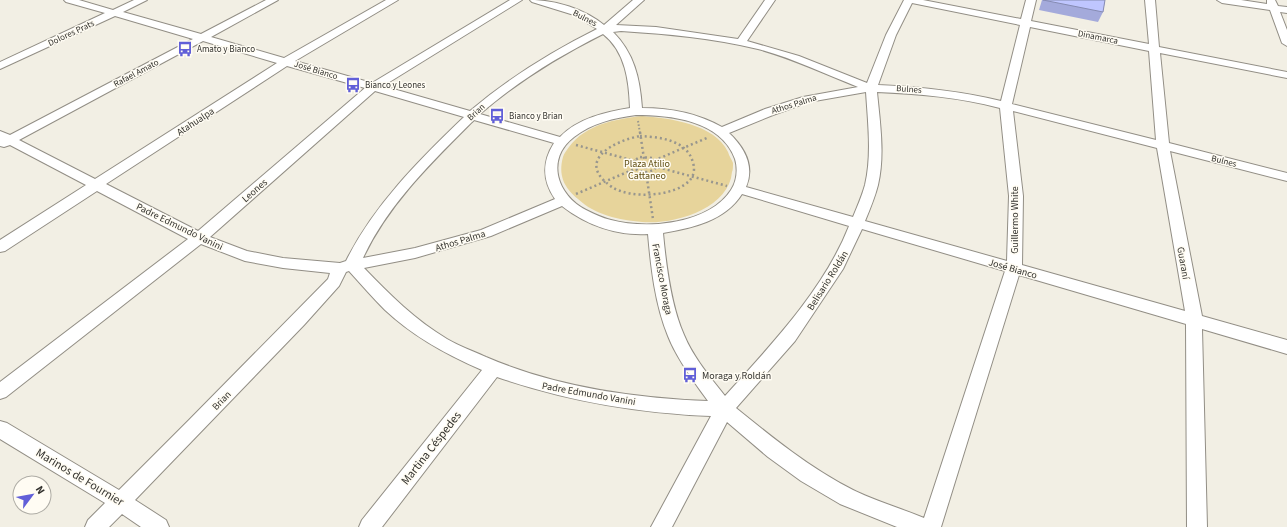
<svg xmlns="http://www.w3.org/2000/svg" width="1287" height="527" font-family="'Source Sans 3',sans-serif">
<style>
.green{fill:#e7d49b}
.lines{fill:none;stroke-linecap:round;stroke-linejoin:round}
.minor-casing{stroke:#928e85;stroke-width:2}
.path-far1{stroke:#98968e;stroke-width:2;stroke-dasharray:1.5 2;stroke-linecap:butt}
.path{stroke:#98968e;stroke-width:2.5;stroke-dasharray:2 3;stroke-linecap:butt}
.minor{fill:#fff;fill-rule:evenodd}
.wall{fill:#a4aadb}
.building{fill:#bfc6ff;stroke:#868bb2}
.labels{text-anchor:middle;stroke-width:3;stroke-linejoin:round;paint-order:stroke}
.far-street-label{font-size:9px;fill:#34332f;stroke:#fffcf3}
.far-poi-label{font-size:9px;fill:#34332f;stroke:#fffcf3;text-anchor:start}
.street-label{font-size:10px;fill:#34332f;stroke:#fffcf3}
.park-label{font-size:10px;fill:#604e13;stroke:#fffcf3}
.poi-label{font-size:10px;fill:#34332f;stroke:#fffcf3;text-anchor:start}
.near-street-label{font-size:12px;fill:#34332f;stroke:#fffcf3}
</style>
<rect width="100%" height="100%" fill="#f2efe4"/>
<path class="green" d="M642,116c27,2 73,8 86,36 1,4 4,8 5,11 0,3 0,7 -1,9 -3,37 -59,53 -90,50 -23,-2 -47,-7 -64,-23 -14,-11 -20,-24 -15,-42 1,-4 4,-7 6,-10 17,-23 47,-28 73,-31z"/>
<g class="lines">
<g class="minor-casing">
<g id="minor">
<path d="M64,0h15l34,10 21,-10h13l-24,12 78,22 65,-34h12l-67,37 73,21 102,-58h12l-103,61 77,22 138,-83h12l-139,86 87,25c39,-33 81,-59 127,-82l-23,-14 -42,-13 -2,-2c26,0 54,9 74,25l29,-25h11l-28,25 40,2 82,12 27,-39h10l-28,41 52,15 68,27 19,-48 18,-35h19l98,19 5,-19h10l-5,21 118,23 -4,-44h10l4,47 128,25v6l-127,-25 9,90 118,30v8l-117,-30 32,165 85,24v14l-85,-25 5,198h-20l-1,-203 -167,-49 -78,252h-44l-57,-23 -39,-23 -33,-24 -41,-35 -55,105h-21l60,-111c-74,-3 -144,-15 -214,-39l-115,150h-23l3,-7 120,-150c-35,-15 -68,-33 -97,-60 -12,-12 -24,-26 -36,-39l-3,1 -7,14 -35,39 -169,175 31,20 3,7h-28l-19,-13 -13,13h-24l3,-7 17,-17 -105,-64v-18l7,2 112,67 70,-70 139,-141 2,-6 -47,-5 -38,-7 -44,-17 -195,153 -6,2v-17l188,-143 -91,-48 -92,60 -5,1v-12l86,-55 -76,-40 -6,2 -4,-1v-15l10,4 183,-96 -78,-23 -115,53v-7l105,-49 -39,-11zM912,3l108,22 -19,76c-41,-10 -81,-14 -123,-16l18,-50zM1030,27l119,24 7,89 -144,-36zM621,31c46,3 92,7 137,18 34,9 67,25 100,38l-55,10 -38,12 -43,18c-25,-14 -52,-19 -80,-19 -2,-30 -8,-55 -29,-76zM603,34c23,18 26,48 27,74 -24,4 -52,10 -70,29l-80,-23c38,-33 79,-58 123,-80zM203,41l74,22 -182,116 -76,-39zM287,66l78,22 -167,143 -92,-47zM375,91l89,26c-45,43 -90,88 -118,144l-6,2 -57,-5 -36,-7 -37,-14zM866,92c2,31 6,63 -1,93 -3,11 -8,22 -12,32l-107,-30c9,-21 -2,-40 -17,-54l44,-18 36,-13zM877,92c43,2 81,5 123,16l9,88 -2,65 -142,-40c5,-12 10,-24 13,-36 7,-30 2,-62 -1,-93zM1013,111l144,37 28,163 -163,-46 1,-69zM636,115c34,0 85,5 99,44 3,10 2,22 -4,31 -22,34 -84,40 -120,30 -9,-2 -17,-6 -25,-10 -29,-15 -41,-51 -12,-73 18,-14 40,-19 62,-22zM474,120l80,23c-12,19 -12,37 1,56l-74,31 -66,18 -52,10c25,-54 70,-97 111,-138zM742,194l107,32c-25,64 -79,120 -124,170 -15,-19 -32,-39 -41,-61 -13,-29 -18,-70 -21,-102 29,-5 62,-12 79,-39zM562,206c24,19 55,30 86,28 3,34 7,70 20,102 8,21 26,46 40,65 -76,-3 -152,-14 -222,-44 -13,-6 -27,-11 -39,-18 -32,-19 -57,-44 -83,-71l51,-10 76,-22zM862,229l143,42 -81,247c-24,-10 -49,-17 -71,-28 -43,-22 -80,-52 -117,-82l59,-67 48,-72z"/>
<path d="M1217,0h24l26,4v-4h8l3,6 9,1v6l-7,-1 7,18v16l-5,-3 -12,-33 -48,-7z"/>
</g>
</g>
<path class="path-far1" d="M638,121l2,12"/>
<g class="path">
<path d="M640,132l13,87"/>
<path d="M640,136c19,1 48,4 53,27 2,6 1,12 -3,17 -15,17 -60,19 -78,7 -38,-26 2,-46 28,-51z"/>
<path d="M576,145l151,41"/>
<path d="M640,157l13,1 5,6 -4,6 -7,2c-8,0 -13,-2 -15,-10z"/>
<path d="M576,194l133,-57"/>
</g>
<use href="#minor" class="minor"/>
</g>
<path class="wall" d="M1042,0h63l-2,12 -5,10 -59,-12z"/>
<path class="building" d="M1043,0h62l-2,12z"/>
<defs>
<g id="bus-bare" transform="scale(1.2)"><path d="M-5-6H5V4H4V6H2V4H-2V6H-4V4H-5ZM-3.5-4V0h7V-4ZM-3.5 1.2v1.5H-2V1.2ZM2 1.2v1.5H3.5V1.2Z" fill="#615fd8" stroke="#fffcf3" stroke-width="2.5" paint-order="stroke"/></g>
</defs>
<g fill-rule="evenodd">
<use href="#bus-bare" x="185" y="49"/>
<use href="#bus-bare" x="353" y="85"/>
<use href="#bus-bare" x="497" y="116"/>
<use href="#bus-bare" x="690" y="375"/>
</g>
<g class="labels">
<g class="far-street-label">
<text transform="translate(585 18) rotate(27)" y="3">Bulnes</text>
<text transform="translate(71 33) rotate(-25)" y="3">Dolores Prats</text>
<text transform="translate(1098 37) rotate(11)" y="3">Dinamarca</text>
<text transform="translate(316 70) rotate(17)" y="3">José Bianco</text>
<text transform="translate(136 73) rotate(-28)" y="3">Rafael Amato</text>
<text transform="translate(909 89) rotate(4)" y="3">Bulnes</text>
<text transform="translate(794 104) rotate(-17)" y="3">Athos Palma</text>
<text transform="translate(476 112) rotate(-42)" y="3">Brian</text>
<text transform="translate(1224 161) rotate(14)" y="3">Bulnes</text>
</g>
<g class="far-poi-label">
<text x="197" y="52">Amato y Bianco</text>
<text x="365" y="88">Bianco y Leones</text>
<text x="509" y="119">Bianco y Brian</text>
</g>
<g class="street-label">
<text transform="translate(195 121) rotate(-33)" y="4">Atahualpa</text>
<text transform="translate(254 190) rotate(-41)" y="4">Leones</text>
<text transform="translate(1014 220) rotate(-90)" y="4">Guillermo White</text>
<text transform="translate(180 226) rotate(26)" y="4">Padre Edmundo Vanini</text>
<text transform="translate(460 240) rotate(-17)" y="4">Athos Palma</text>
<text transform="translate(1184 263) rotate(80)" y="4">Guaraní</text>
<text transform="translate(1013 268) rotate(16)" y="4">José Bianco</text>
<text transform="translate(663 279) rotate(79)" y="4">Francisco Moraga</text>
<text transform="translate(827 280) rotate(-58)" y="4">Belisario Roldán</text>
<text transform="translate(589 393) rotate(10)" y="4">Padre Edmundo Vanini</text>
<text transform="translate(221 400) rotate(-46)" y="4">Brian</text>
</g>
<g class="park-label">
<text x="647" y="167">Plaza Atilio<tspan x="647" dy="12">Cattaneo</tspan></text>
</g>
<g class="poi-label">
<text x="702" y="379">Moraga y Roldán</text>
</g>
<g class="near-street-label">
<text transform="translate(431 448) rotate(-52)" y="4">Martina Céspedes</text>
<text transform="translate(80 477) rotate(31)" y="4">Marinos de Fournier</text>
</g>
</g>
<g transform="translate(32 495) rotate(58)"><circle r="19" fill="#fffcf3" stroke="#aeaca5"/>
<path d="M0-3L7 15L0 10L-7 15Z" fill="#615fd8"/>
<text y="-6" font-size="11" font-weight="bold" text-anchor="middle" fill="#34332f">N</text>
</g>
</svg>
